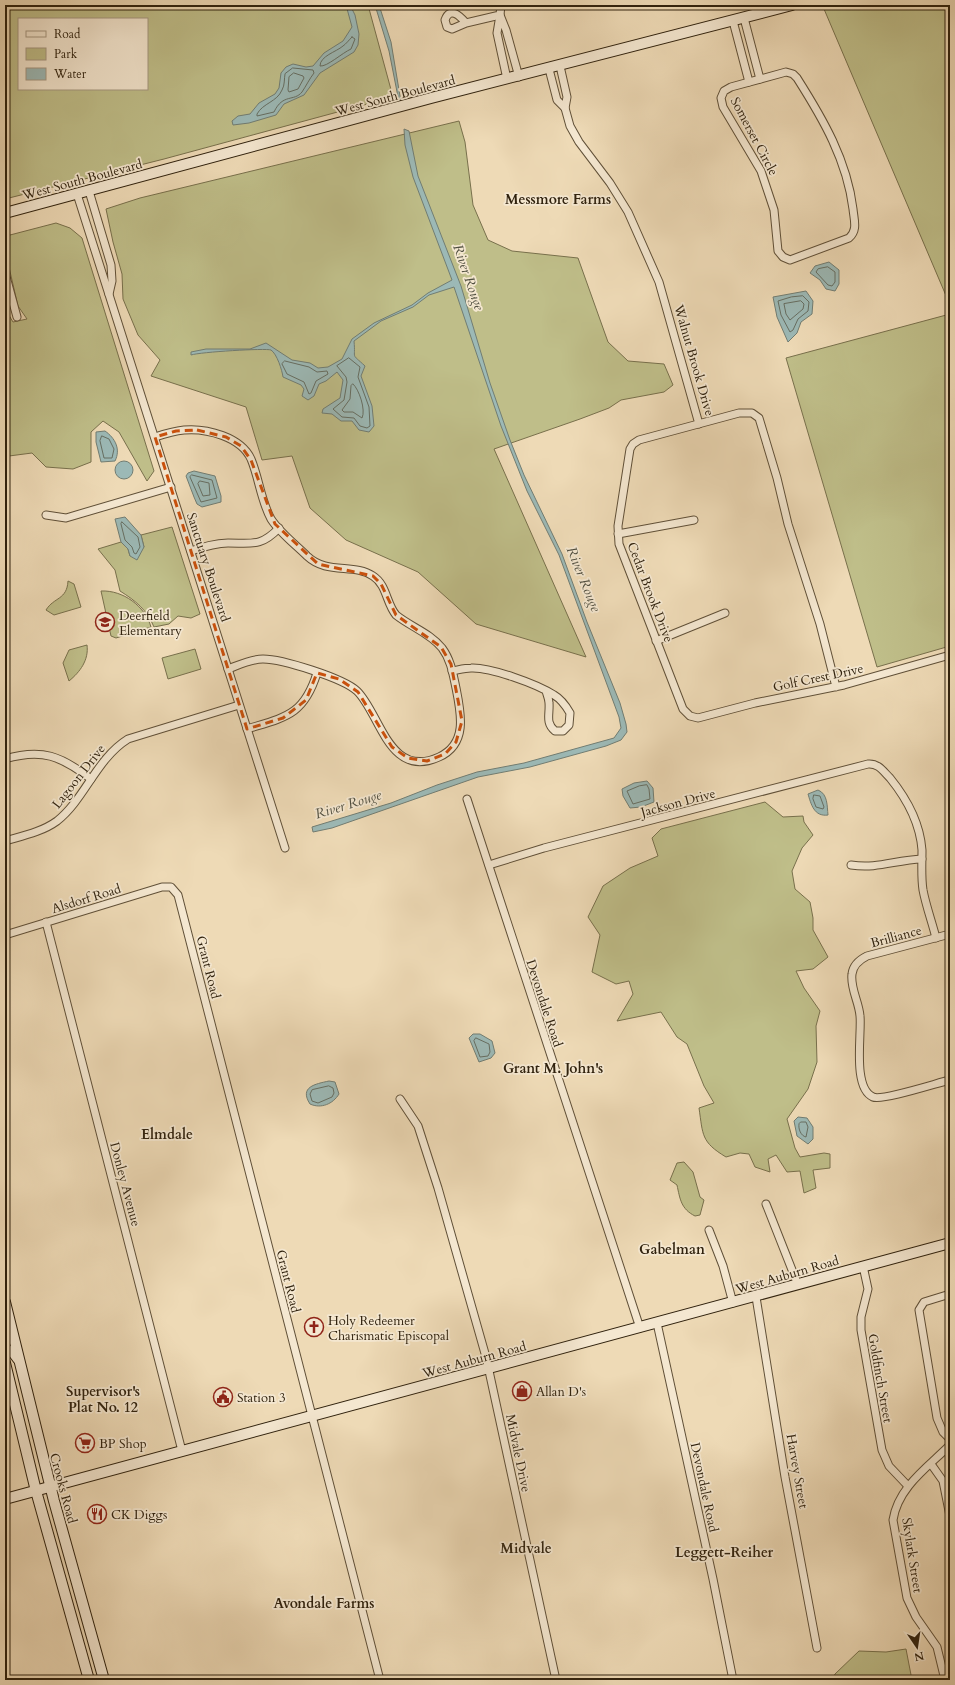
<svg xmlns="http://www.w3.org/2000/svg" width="955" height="1685" font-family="Cardo,serif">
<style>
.green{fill:#bfbe89;stroke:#78704c;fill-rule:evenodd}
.water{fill:#9cb9b6;stroke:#717d73}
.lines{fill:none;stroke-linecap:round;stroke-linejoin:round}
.shore{stroke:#666e62;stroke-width:1}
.street-casing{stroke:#605038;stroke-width:9}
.secondary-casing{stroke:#30220e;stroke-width:12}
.street{stroke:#f4e7d0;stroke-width:7}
.secondary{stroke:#f4e7d0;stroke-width:10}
.marked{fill:none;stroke:#cc510c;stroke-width:3;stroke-dasharray:8 5;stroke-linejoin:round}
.labels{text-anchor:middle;stroke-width:3.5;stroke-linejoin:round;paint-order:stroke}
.street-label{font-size:13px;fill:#30220e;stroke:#f4e7d0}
.poi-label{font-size:13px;fill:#30220e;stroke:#f4e7d0;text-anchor:start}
.neighbourhood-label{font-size:14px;font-weight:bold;fill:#30220e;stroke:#f4e7d0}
.water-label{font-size:14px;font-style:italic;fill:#504f40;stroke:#f4e7d0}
</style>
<rect width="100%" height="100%" fill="#eedab6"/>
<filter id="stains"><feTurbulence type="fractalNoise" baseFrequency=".005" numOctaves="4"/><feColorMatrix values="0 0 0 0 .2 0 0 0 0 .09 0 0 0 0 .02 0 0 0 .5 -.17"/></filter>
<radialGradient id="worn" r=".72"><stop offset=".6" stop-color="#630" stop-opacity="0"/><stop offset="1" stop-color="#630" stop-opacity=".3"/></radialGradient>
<g class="green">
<path d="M5,5h363l25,92 -229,62 -159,40zM19,19h128v70h-128z"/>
<path d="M836,5h114v300l-126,-296z"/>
<path d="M459,121l6,21 8,63 15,35 24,11 66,7 30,84 20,19 36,3 9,21 -9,7 -43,8 -12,8 -29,11 -86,30 92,208 -110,-33 -58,-52 -72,-32 -36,-32 -18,-52 -30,4 -16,-53 -95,-31 9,-16 -22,-25 -15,-36 -1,-25 -9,-32 -7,-33 34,-11z"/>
<path d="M56,223l14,5 12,10 72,233 -7,10 -28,-49 -16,-11 -12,11v30l-18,7 -27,-2 -14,-14 -23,3 -4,-1v-142l2,-1 6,10 14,-3 -9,-13 -13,-56v-10l5,-5z"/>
<path d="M950,314v332l-73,21 -91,-309z"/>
<path d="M172,527l28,87 -9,4 -13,-2 -9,8 -15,3c-7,-17 -18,-26 -34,-36l-5,-21 -17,-21 23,-7 7,7 2,7 14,-9 -3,-12z"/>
<path d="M68,581l6,3 7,23 -27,8 -8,-5c8,-13 21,-10 22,-29z"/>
<path d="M101,591c22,-1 44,15 50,36l-35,11 -5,-2z"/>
<path d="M87,645c2,15 -7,27 -18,36l-6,-18 6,-13z"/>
<path d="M195,649l6,20 -33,10 -6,-21z"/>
<path d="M765,802l18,15 20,-1 1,6 9,13 -11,13 -10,23 3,18 15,13 3,16v12l15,27 -15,12 -17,2 8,17 16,23 -4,15 1,36 -9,27 -21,30 8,29 5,9 24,-4 6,1v14l-17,2 3,18 -12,5 -4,-22 -13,1 -11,-17 -8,4 2,13 -15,-5 -6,-13 -9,-1 -14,4c-25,-15 -23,-22 -27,-49l15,-5 -10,-17 -17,-42 -10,-7 -16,-25 -44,9 16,-27 -4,-13 -13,3 -24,-12 8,-37 -12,-18 15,-31 27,-18 28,-12 -6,-18 9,-9z"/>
<path d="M684,1162l9,10 7,25 4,3 -4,15 -5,1c-14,-7 -15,-17 -18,-31l-7,-5 7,-17z"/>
<path d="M906,1649l6,31h-80l3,-6 24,-23 27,1z"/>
</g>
<g class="water">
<path d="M346,5h4l5,10 4,19 -1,11 -4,7 -34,21 -16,22 -20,9 -8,11 -27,8 -16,2 -1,-4 6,-5 12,-2 9,-11 16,-9 4,-6 2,-15 5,-6 7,-3 13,3 7,-1 11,-13 19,-12 9,-14z"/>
<path d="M375,5h4l12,37 9,54 1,5 -2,1 -10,-51z"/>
<path d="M404,129l5,2 9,45 43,110 29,97 20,57 14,35 38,79 25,68 33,81 6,21 1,8 -6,8 -15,6 -76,21 -52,10 -146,51 -19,4 -1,-5 79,-24 46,-18 40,-13 47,-9 90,-25 7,-10 -2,-11 -60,-162 -32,-64 -26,-65 -47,-139 -25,8 -16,12 -32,14 -27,20c2,20 -4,11 11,25l-4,10 11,30 2,20 -5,6 -10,-2 -7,-9h-11l-9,-7 -10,-1 1,-4 17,-11 3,-18 -6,-8 -11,9 -7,3 -5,12 -6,4 -6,-4 2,-7 -3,-4 -18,-8c-1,-7 -6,-23 -12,-27 -5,-2 -71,2 -80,5v-3l15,-3h44l16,-6 26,17 18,3 8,5 10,-1 14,-8 10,-20 22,-16 38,-18 16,-12 24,-13 -39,-103 -8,-32z"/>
<path d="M829,262l10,8v14l-4,7 -9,-2 -6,-9 -10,-7 5,-7z"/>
<path d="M806,291l7,10 -1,13 -11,8 -4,11 -9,9 -11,-25 -4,-20z"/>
<path d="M105,431c10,7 16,18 10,30l-14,1 -5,-20v-10z"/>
<circle cx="124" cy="470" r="9"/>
<path d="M194,471l21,5 6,20v6l-19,5 -5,-3 -3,-7 -8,-21 2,-3z"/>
<path d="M125,517l16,18 3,12 -7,13 -7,-4 -2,-7 -7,-7 -6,-23z"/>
<path d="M647,781l6,7 1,14 -13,5 -11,1 -7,-12 -1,-7 12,-6z"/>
<path d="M818,790c10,4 9,16 10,25 -14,2 -17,-11 -20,-21z"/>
<path d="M473,1034h7l12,7 3,12 -4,5 -12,4 -10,-24z"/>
<path d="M329,1081l6,1 4,12c-6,10 -18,15 -29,10 -11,-17 5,-20 19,-23z"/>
<path d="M798,1117l9,1 6,9v12l-5,5 -11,-8 -3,-15z"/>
</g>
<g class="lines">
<g class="shore">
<path d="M352,37l3,2 -4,10c-9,4 -24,18 -31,17 0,-10 16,-14 23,-20 3,-2 6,-6 9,-9z"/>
<path d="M293,68l20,2 1,3c-4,5 -8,13 -12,19 -8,10 -19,1 -28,20l-17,4v-2c6,-11 20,-12 25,-24 3,-5 2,-11 3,-16z"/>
<path d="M294,73l9,3 1,2 -6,11 -9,3 -1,-2 1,-13z"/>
<path d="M828,267l7,5v10l-3,4 -4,-1 -12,-13 2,-3z"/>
<path d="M803,296l6,6 -1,9 -10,8 -5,11 -3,2 -9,-17 -3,-14 13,-4z"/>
<path d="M801,301l3,3 -1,5 -13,11 -4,-6 -2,-10z"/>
<path d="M349,358l11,9 -2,10 11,30 1,19 -3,2 -7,-2 -6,-8 -12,-1 -9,-8 11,-9 3,-18 -1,-5 -9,-11z"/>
<path d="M285,361l24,6 8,5 10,-1 1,3 -12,7 -5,12 -2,1 -5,-12 -17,-8 -5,-10z"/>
<path d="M353,384c6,5 13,26 9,34l-9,-6h-9l-2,-2 8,-11 1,-13z"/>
<path d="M102,436l7,3 5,10 -2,9h-8l-4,-17z"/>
<path d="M192,475l20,5 5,18 -16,4 -11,-25z"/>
<path d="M200,481l9,2 1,12 -7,1 -5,-12z"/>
<path d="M122,522l16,15 2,10 -4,7 -2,-1 -2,-6 -7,-7 -4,-16z"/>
<path d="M647,785l2,4 1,10 -17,5 -6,-13 12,-5z"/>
<path d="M814,795l6,1 4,11 -1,2 -7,-2 -3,-8z"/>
<path d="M476,1038l13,6 1,8 -2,4 -8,1 -6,-16z"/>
<path d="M329,1086l4,2 1,5 -2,4 -14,6 -6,-2 -2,-7 2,-4z"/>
<path d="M801,1122h5l2,5 -2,10c-5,-1 -8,-8 -7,-13z"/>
</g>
<g class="street-casing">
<g id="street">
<path d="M744,18l16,61"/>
<path d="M733,21l16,61"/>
<path d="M466,23l-14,6 -5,-2 -2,-7c5,-14 15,-4 21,3l34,-8 1,-10"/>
<path d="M560,66l7,31 -2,11 5,18 9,16 31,41 18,29 31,70 40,142"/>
<path d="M549,69l8,31 8,8"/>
<path d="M786,72l7,2 4,4c26,41 50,82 56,131 1,11 5,21 -4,29l-59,22 -7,-3 -5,-6 -4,-41 -13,-39 -38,-64 -2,-9 3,-7 7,-4z"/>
<path d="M507,79l-10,-46 3,-18 6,15 13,47"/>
<path d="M89,191l22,74 1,16 -3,13"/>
<path d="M77,194l208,654"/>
<path d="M5,273l12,44"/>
<path d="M155,437c9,-3 19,-6 29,-7 23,-2 57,7 67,29 8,19 10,42 20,60 9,14 25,26 36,37 20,19 47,7 66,20 14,9 13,27 23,39 15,12 34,18 46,33 9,12 11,26 14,40 5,25 12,56 -17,69 -50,23 -59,-44 -82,-66 -14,-13 -75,-32 -94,-32 -12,0 -24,6 -35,10"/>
<path d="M46,515l20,3 105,-31"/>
<path d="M618,534l76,-14"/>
<path d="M191,551c12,-4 24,-8 37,-8 24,0 33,4 51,-15"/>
<path d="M656,641l69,-28"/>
<path d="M452,671c6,-1 13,-3 19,-3 19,-1 66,16 83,27 7,4 12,11 16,18l-1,12 -6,6h-8c-10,-8 -5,-17 -6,-28 0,-4 -2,-8 -3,-12"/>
<path d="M836,687l-16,-63 -32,-100 -11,-46 -18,-60 -7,-5h-13l-100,27 -6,4 -3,5 -12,77 1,18 64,165 7,7 8,2 57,-15 89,-18 106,-30"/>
<path d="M247,729c39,-12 57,-14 70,-56"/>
<path d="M5,759c37,-11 56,-3 86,20"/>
<path d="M467,799l173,529"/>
<path d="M5,841c17,-5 37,-9 52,-20 28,-22 39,-62 71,-82l111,-34"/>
<path d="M489,865l55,-17 324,-84c10,-1 15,7 22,14 17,21 30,45 32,72 0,13 -1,27 1,40 3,16 9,32 13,48"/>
<path d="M851,865c27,4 44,-5 71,-6"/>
<path d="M46,922l136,529"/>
<path d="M950,934l-83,22c-8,4 -14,9 -15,18 -2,14 7,28 8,42 2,17 -8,72 13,81 9,4 64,-14 77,-17"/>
<path d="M5,935l157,-48h9l7,8 202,785"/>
<path d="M400,1099l18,27 20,62 48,169 70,323"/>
<path d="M766,1204l32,81"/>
<path d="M709,1230l14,36 10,37"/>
<path d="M863,1266l5,23 -7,28v13l21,120 7,16 19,20"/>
<path d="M950,1294l-26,8 -5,8 18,108 6,14 7,7"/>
<path d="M756,1297l29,180 32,171"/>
<path d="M657,1323l56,256 20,101"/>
<path d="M931,1464l12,17 7,35"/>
<path d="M945,1680l-8,-33 -21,-30 -9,-19 -14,-78c5,-33 35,-53 57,-75"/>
</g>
</g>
<g class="secondary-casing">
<g id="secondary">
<path d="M5,213l426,-115 361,-93"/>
<path d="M5,1302l49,199 50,179"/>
<path d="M5,1352l7,-1 6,8"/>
<path d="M5,1363l31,128 53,189"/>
<path d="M5,1499l945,-256"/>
</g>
</g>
<use href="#street" class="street"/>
<use href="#secondary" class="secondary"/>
</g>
<path class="marked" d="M197,430l29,7 15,9 10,14 24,64 43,40 55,12 8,8 15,31 45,32 10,17 11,57 -6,21 -11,12 -18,7 -19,-3 -16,-11 -34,-55 -19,-13 -22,-6 -11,27 -23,18 -36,11 -92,-292 21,-6z"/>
<defs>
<g id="school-ring" transform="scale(1)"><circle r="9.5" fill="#f4e7d0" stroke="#8f2418" stroke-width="1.5"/><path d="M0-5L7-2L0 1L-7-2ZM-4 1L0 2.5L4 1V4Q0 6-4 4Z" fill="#8f2418"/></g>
<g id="church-ring" transform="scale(1)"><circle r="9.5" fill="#f4e7d0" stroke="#8f2418" stroke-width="1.5"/><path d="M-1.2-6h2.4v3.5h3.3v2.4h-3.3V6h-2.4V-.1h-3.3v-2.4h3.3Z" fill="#8f2418"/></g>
<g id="shop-ring" transform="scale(1)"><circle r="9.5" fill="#f4e7d0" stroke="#8f2418" stroke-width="1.5"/><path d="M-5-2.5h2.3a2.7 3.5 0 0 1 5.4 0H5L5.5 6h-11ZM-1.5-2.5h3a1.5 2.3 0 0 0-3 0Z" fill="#8f2418"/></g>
<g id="civic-ring" transform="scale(1)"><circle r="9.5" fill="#f4e7d0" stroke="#8f2418" stroke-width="1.5"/><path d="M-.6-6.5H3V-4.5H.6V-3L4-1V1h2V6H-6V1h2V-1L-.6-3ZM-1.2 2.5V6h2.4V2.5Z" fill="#8f2418"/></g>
<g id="supermarket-ring" transform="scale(1)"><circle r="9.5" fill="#f4e7d0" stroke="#8f2418" stroke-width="1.5"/><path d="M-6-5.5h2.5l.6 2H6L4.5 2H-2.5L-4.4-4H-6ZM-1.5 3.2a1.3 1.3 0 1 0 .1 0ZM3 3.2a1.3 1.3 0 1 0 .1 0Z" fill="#8f2418"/></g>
<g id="restaurant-ring" transform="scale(1)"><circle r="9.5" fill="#f4e7d0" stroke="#8f2418" stroke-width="1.5"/><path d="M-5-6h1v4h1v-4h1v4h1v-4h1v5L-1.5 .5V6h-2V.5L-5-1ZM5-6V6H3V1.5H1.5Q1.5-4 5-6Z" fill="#8f2418"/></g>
</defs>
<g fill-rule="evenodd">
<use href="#school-ring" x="105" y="622"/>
<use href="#church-ring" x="314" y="1327"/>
<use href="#shop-ring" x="522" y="1391"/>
<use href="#civic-ring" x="223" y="1397"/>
<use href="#supermarket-ring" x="85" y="1443"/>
<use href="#restaurant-ring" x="97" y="1514"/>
</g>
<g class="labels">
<g class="street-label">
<text transform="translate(395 95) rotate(-15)" y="5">West South Boulevard</text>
<text transform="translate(755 136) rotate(62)" y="5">Somerset Circle</text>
<text transform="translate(82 179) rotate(-15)" y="5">West South Boulevard</text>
<text transform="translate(695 360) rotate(74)" y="5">Walnut Brook Drive</text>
<text transform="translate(209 567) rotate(72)" y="5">Sanctuary Boulevard</text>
<text transform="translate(651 592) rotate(69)" y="5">Cedar Brook Drive</text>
<text transform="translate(818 677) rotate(-12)" y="5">Golf Crest Drive</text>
<text transform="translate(78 776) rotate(-52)" y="5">Lagoon Drive</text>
<text transform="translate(678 802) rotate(-15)" y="5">Jackson Drive</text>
<text transform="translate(86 898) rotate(-17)" y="5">Alsdorf Road</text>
<text transform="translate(896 936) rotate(-15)" y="5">Brilliance</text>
<text transform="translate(209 967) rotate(76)" y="5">Grant Road</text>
<text transform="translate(545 1003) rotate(72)" y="5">Devondale Road</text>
<text transform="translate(126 1184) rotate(75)" y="5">Donley Avenue</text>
<text transform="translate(787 1274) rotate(-16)" y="5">West Auburn Road</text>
<text transform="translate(289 1281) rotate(76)" y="5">Grant Road</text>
<text transform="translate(474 1359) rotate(-15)" y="5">West Auburn Road</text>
<text transform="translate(881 1378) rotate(80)" y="5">Goldfinch Street</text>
<text transform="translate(519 1453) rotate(78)" y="5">Midvale Drive</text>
<text transform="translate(798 1471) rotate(80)" y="5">Harvey Street</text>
<text transform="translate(705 1487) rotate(78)" y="5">Devondale Road</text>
<text transform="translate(64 1488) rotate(75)" y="5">Crooks Road</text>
<text transform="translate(913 1555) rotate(81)" y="5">Skylark Street</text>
</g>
<g class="poi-label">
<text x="119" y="620">Deerfield<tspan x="119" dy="15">Elementary</tspan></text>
<text x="328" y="1325">Holy Redeemer<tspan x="328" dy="15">Charismatic Episcopal</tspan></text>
<text x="536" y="1396">Allan D's</text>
<text x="237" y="1402">Station 3</text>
<text x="99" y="1448">BP Shop</text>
<text x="111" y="1519">CK Diggs</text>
</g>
<g class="neighbourhood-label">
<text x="558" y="204">Messmore Farms</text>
<text x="553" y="1073">Grant M. John's</text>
<text x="167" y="1139">Elmdale</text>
<text x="672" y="1254">Gabelman</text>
<text x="103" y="1396">Supervisor's<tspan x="103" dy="16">Plat No. 12</tspan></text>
<text x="526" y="1553">Midvale</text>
<text x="724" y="1557">Leggett-Reiher</text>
<text x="324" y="1608">Avondale Farms</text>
</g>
<g class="water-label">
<text transform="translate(469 277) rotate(71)" y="5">River Rouge</text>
<text transform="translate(584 579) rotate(68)" y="5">River Rouge</text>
<text transform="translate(348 804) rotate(-17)" y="5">River Rouge</text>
</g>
</g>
<rect width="955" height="1685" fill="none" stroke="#eedab6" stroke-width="20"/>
<rect x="6" y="6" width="943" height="1673" fill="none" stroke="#30220e" stroke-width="2"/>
<rect x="10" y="10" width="935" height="1665" fill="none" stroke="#30220e"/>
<rect x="18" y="18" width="130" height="72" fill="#f4e7d0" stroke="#a69882"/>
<rect x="26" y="31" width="20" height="6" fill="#f4e7d0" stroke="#a69882"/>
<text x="54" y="38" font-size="12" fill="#30220e">Road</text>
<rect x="26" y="48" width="20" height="12" fill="#bfbe89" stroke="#a69882"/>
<text x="54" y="58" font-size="12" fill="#30220e">Park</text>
<rect x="26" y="68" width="20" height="12" fill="#9cb9b6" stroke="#a69882"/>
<text x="54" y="78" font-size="12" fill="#30220e">Water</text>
<g transform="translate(917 1647) rotate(167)" stroke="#f4e7d0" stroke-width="3" paint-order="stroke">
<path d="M0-3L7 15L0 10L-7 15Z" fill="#30220e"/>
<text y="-6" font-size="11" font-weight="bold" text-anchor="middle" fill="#30220e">N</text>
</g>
<rect width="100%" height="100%" filter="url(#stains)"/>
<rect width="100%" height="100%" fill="url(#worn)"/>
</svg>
